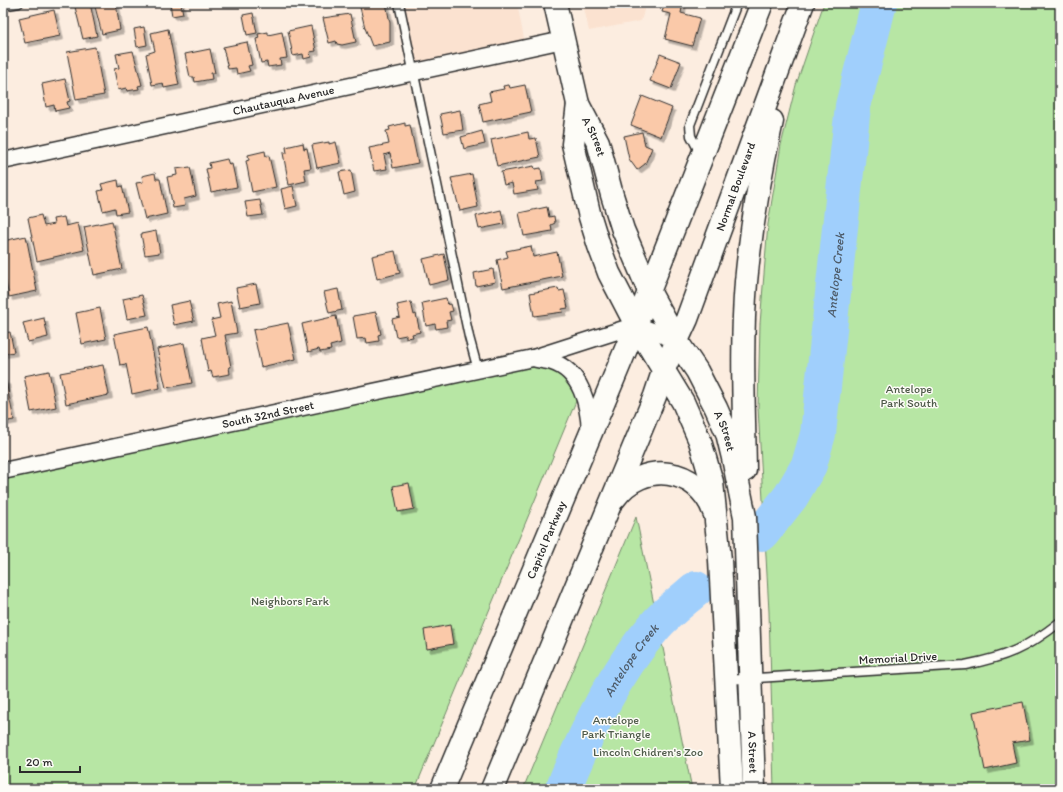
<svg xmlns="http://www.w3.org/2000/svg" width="1063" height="792" font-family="Itim,sans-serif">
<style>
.built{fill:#fbe2d0}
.green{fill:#b7e6a4;stroke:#718868}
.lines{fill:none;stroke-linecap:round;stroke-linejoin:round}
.river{stroke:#a0cffc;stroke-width:36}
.building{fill:#fac9a9;stroke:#2b2b2b;filter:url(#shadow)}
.lane-casing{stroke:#2b2b2b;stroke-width:11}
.street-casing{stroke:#2b2b2b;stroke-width:19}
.secondary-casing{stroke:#2b2b2b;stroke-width:25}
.lane{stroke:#fdfcf7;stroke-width:8}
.street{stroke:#fdfcf7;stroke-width:16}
.secondary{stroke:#fdfcf7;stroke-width:22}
.labels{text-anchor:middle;stroke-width:3;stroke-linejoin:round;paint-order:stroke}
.street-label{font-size:12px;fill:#2b2b2b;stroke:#fdfcf7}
.park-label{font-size:12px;fill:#4e5a49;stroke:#fdfcf7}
.water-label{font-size:13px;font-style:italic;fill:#4e5c6a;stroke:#fdfcf7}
</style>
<defs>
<filter id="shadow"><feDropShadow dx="3.5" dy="3.5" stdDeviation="0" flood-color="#0004"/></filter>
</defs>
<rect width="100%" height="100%" fill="#fcede0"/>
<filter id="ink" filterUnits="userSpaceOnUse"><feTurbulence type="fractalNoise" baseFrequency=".025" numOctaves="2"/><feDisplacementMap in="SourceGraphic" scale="8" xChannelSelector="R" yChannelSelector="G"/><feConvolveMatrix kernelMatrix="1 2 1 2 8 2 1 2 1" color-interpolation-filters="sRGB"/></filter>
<g filter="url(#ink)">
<g class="built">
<path d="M399,3h118l9,46 -112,24z"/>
<path d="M583,3h63l-5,18 -52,10z"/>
</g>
<g class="green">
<path d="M824,3h236v786h-286l-5,-177 -11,-205 2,-83 8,-100 13,-79 15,-60z"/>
<path d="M553,362l28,27 -166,400h-412v-318z"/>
<path d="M636,517l56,272h-169z"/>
</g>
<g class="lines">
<g class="river">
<path id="s1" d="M762,533l29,-37 18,-31 9,-31 35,-328 26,-103"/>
<path id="s2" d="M563,789c24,-58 51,-116 92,-163 12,-14 27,-25 41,-37"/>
</g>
</g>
<g class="building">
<path d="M90,3l7,33 -14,3 -8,-32z"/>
<path d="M94,3h22l4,27 -18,4z"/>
<path d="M170,3h11l2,11 -11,2z"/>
<path d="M359,3h27l4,20v19l-18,4 -7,-18z"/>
<path d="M665,3h18l-2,10 19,5 -8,28 -27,-7 6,-25 -9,-2z"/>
<path d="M54,10l6,26 -35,7 -6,-25z"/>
<path d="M253,13l4,20 -10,2 -4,-20z"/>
<path d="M350,14l6,28 -14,3 -5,-1 -1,-3 -7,2 -6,-25z"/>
<path d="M311,26l5,25 -6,1 1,5 -7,2 -1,-5 -10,2 -5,-25z"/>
<path d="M144,27l3,18 -10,2 -3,-18z"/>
<path d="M168,29l11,56 -15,3 -1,-5 -11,2 -6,-31 9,-3 -4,-18z"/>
<path d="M268,32v3l14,-3 5,26 -7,1 1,6 -13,2 -1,-5 -6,1 -5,-24 3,-1 -1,-4z"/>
<path d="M247,42l5,23 -4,1 2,5 -13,3 -1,-6 -8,1 -5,-22z"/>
<path d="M95,47l9,48 -28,5 -9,-48z"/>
<path d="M210,49l5,24h-4l1,6 -17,3 -1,-5h-4l-5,-23z"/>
<path d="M133,51l9,34 -4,1 1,3 -12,2 -1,-3 -8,2 -4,-21 5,-1 -3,-14z"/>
<path d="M660,54l21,8 -10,27 -21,-8z"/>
<path d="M65,79l5,22 -3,1 2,6 -14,3 -1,-6 -8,2 -4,-23z"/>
<path d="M509,85l1,3 15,-3 6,27 -48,10 -4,-18 12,-3 -2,-9 15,-3 -1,-3z"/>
<path d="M642,96l30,12 -11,29 -30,-12z"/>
<path d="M460,110l3,20 -19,3 -4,-19z"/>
<path d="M405,123v3l5,-1 8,38 -25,5 -3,-15 -6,2 3,14 -13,2 -5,-23 20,-4 -3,-13 4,-1 -1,-3z"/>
<path d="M482,131l3,13 -21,5 -3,-12z"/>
<path d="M528,132l1,7 7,-1 4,19 -43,9 -6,-26z"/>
<path d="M642,132l3,13 7,3 -7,16 -8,6 -8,-11 -5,-23z"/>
<path d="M329,142v2l7,-2 5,21 -24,5 -5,-23z"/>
<path d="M303,143l1,6 3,-1 4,20 -7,1 2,12 -17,4 -6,-32h4l-1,-6z"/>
<path d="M265,151l1,6 3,-1 7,31 -24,5 -6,-31 3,-1 -1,-5z"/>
<path d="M227,159l2,6 3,-1 5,23 -26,5 -5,-23 4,-1 -1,-5z"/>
<path d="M534,166l1,3 6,-1 2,13 -7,1 2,8 -24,4 -2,-11 -8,2 -3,-13z"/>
<path d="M190,167l6,29 -12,3 1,7 -12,2 -6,-31 10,-2 -1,-6z"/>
<path d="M351,170l4,22 -11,3 -5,-23z"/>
<path d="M155,173l1,6h4l7,35 -22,5 -9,-36 7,-1 -1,-6z"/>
<path d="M472,174l6,33 -18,4 -9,-33z"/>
<path d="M118,180l1,7 3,-1 6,26 -12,2 -1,-6 -12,3 -5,-20 5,-1 -2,-6z"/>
<path d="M293,186l4,20 -12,3 -4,-20z"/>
<path d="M260,200l3,15 -15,2 -3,-15z"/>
<path d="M547,207l2,10 5,-1 1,7 -4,2 1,6 -28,5 -5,-23z"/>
<path d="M501,210l3,14 -25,5 -3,-13z"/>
<path d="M41,215l3,11 10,-2 -1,-5 11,-2 2,9 12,-3 6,27 -47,11 -9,-43z"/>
<path d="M112,221l10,48 -28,6 -10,-48z"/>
<path d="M156,231l4,22 -15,2 -4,-21z"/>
<path d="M26,236l11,55 -28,6 -6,-29v-27z"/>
<path d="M531,246l2,11 24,-5 5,24 -59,12 -6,-28 11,-3 -2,-6z"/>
<path d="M395,251l5,22 -23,6 -5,-23z"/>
<path d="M444,254l5,26 -20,5 -6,-26z"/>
<path d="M493,269l2,13 -19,4 -2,-13z"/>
<path d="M256,284l4,19 -20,4 -4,-19z"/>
<path d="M558,288l1,3 5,-1 4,18 -6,1 1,3 -29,4 -4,-23z"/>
<path d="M338,289l4,21 -13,3 -5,-21z"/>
<path d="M142,295l5,20 -20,4 -4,-20z"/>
<path d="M446,298l2,7 3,-1 2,7 -4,1 2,8 -5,1 1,6 -11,2 -1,-5 -9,2 -4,-23z"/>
<path d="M189,301l5,20 -20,4 -4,-20z"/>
<path d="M231,301l6,32 -12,2 6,32h-2l1,7 -17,3 -2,-6 -3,1 -6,-34 13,-3 -4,-15 9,-2 -3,-14z"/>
<path d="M411,302l3,13 2,-1 4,18 -8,2 1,3 -7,1v-3l-10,2 -4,-18 8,-2 -3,-12z"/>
<path d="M100,308l6,31 -24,5 -6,-31z"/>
<path d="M376,312l5,22 -3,1 1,6 -12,2 -1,-5 -9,1 -4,-23z"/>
<path d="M336,316l5,27 -11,3 1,4 -11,2 -1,-3 -11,3 -6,-28z"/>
<path d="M44,318l4,19 -20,5 -5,-19z"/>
<path d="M288,323l8,36 -35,8 -8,-37z"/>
<path d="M148,327l12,61 -28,6 -6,-30 -6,1 -6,-31z"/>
<path d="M10,332l4,20 -11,2v-21z"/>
<path d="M184,343l8,40 -26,5 -9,-39z"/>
<path d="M103,365l6,30 -43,9 -6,-31z"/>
<path d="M49,371l7,36 -25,5 -7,-36z"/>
<path d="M3,381h3l8,39 -11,2z"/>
<path d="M409,483l5,26 -16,3 -5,-26z"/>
<path d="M450,625l3,19 -26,5 -3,-19z"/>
<path d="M1023,702l7,38 -18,3 4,20 -31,7 -12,-58z"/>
</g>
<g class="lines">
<g class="lane-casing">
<g id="lane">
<path d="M399,3l70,334 9,33"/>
<path d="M3,6l16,-3"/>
<path d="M700,153l-9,-17 -1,-11 47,-122"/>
<path d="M727,680l238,-15c41,-8 62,-17 95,-43"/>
</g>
</g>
<g class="street-casing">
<g id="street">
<path id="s3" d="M3,161l560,-121"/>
<path d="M533,358c6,2 13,2 19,4 29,9 37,43 38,70"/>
<path id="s4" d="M3,471l530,-113 103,-33 40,15"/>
</g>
</g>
<g class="secondary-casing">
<g id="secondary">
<path id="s5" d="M555,3l23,101 20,38 14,53 11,35 26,61 27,49 21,31 19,37 11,25 6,25 12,59 9,272"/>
<path d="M578,104l-5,40 17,73 9,29 10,27 27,52 47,77 17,39 12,41 8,78 12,229"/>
<path d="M745,470c-1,-62 -4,-126 1,-188 5,-54 14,-108 26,-161"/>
<path d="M615,498c27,-38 83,-31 99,14"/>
<path id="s6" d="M442,789l194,-464 126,-322"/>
<path id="s7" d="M492,789l163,-393 9,-27 23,-50 116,-316"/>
</g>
</g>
<use href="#lane" class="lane"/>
<use href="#street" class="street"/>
<use href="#secondary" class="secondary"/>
</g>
</g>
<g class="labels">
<g class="street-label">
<text dy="4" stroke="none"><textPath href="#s3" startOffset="287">Chautauqua Avenue</textPath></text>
<text dy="4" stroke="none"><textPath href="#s5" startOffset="140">A Street</textPath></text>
<text dy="4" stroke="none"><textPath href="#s7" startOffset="650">Normal Boulevard</textPath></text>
<text dy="4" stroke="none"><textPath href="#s4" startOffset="271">South 32nd Street</textPath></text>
<text dy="4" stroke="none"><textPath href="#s5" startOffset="464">A Street</textPath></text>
<text dy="4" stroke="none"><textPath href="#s6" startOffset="270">Capitol Parkway</textPath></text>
<text transform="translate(898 658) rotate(-3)" y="4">Memorial Drive</text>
<text dy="4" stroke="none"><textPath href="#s5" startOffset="788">A Street</textPath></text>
</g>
<g class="park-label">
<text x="909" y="393">Antelope<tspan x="909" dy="14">Park South</tspan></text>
<text x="290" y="605">Neighbors Park</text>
<text x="616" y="724">Antelope<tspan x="616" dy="14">Park Triangle</tspan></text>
<text x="648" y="756">Lincoln Chidren's Zoo</text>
</g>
<g class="water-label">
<text dy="5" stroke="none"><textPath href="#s1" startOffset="275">Antelope Creek</textPath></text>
<text dy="5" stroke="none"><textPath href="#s2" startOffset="146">Antelope Creek</textPath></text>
</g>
</g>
<rect width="1063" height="792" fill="none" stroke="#fdfcf7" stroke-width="16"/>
<rect x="8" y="8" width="1047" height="776" fill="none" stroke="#2b2b2b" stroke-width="1.5" filter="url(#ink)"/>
<path d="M20 766v6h60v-6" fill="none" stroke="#2b2b2b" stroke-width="2"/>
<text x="26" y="766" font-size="12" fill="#2b2b2b" stroke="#fdfcf7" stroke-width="3" paint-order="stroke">20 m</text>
</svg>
